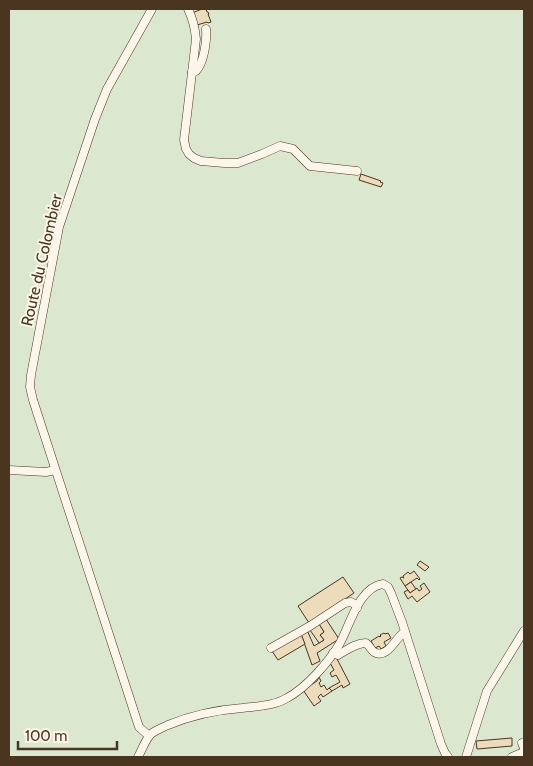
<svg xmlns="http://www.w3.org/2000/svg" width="533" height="766" font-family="Cabin,sans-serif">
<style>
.green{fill:#dce7d0;stroke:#887966}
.building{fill:#ecdcbc;stroke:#4a3520}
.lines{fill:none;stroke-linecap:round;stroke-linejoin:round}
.minor-casing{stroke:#4a3520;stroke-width:9}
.minor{stroke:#fbf6e9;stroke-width:8}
.labels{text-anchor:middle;stroke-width:4;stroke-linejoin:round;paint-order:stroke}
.street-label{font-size:16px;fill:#4a3520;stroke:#fbf6e9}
</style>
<rect width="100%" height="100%" fill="#fbf6e9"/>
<rect class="green" x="9" y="9" width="515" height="748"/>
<g class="building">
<path d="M202,9h4l1,3h1l1,2h-1l3,8 -3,1 -1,-1 -10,3 -5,-12z"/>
<path d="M361,174l20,7 -1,1 3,1 -2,4 -22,-7z"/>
<path d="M420,561l9,6 -4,4 -8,-6z"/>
<path d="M414,571l6,8 -1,1 -2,-2 -12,8 -5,-8 2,-1 2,1 -1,-2 5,-4 2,2z"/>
<path d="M343,577l11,16 -45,30 -11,-17z"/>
<path d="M411,582l5,7 -6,4 -5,-7z"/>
<path d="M424,583l6,9 -13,10 -5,-6 -4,3 -4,-7 4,-2 2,3 7,-5 2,3 3,-2 -2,-3z"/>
<path d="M326,619l13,20 -22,14 3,8 -8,4 -11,-31 6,-4 7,16 10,-6 -4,-5 4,-3 -6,-9z"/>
<path d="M319,624l5,8 -4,3 4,5 -5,3 -9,-13z"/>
<path d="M384,633l1,1 3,-1 3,5 -7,4 2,4 -5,3 -2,-3 -4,2 -4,-7 8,-5 1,1 1,-1 -1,-1z"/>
<path d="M301,634l4,10 -27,16 -6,-9z"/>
<path d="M336,657l14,27 -7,4 -1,-3 -10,6 -3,-3 11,-6 -4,-7 -4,2 -2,-4 4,-3 -5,-9z"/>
<path d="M319,677l2,4 -2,2 2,4 3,-2 3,5 2,-2 3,3 -9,6 -2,-3 -3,3 3,4 -7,5 -11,-16 14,-9z"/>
<path d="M512,738v8l-35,3 -1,-8z"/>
</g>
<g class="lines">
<g class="minor-casing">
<g id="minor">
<path d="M188,9c5,10 7,19 8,30l-12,101 2,9 3,5 5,4 7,3 23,2h14l24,-9 18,-8 13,3 17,17 47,5"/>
<path d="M192,72l4,-1c8,-8 11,-31 10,-42"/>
<path d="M9,470l37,2 9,-2"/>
<path d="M271,648l39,-22 35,-23 6,-1 5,3 1,3"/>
<path d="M333,653l5,2c9,-5 18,-12 28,-12 3,2 5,7 8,9 14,8 22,-16 31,-20"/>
<path d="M149,736l-10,-9 -106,-327 -3,-13 1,-12 28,-148 36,-108 12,-30 45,-80"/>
<path d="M522,743l2,5"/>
<path d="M138,757c4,-7 7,-17 13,-23 5,-4 11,-6 17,-9 24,-10 48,-15 74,-17 15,-2 32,-2 45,-10 19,-10 42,-36 53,-55 10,-18 19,-56 43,-59l5,3 3,6 11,29 39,122 4,9 3,4"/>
<path d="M466,757l21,-66 37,-60"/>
<path d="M512,757l12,-5"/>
</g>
</g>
<use href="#minor" class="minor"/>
</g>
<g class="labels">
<g class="street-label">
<text transform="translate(41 260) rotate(-77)" y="6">Route du Colombier</text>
</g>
</g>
<rect width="533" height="766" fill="none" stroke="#4a3520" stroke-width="20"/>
<path d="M18 741v8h99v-8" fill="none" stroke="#4a3520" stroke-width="2.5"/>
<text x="25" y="741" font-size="15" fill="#4a3520" stroke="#fbf6e9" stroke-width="4" paint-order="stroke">100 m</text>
</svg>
